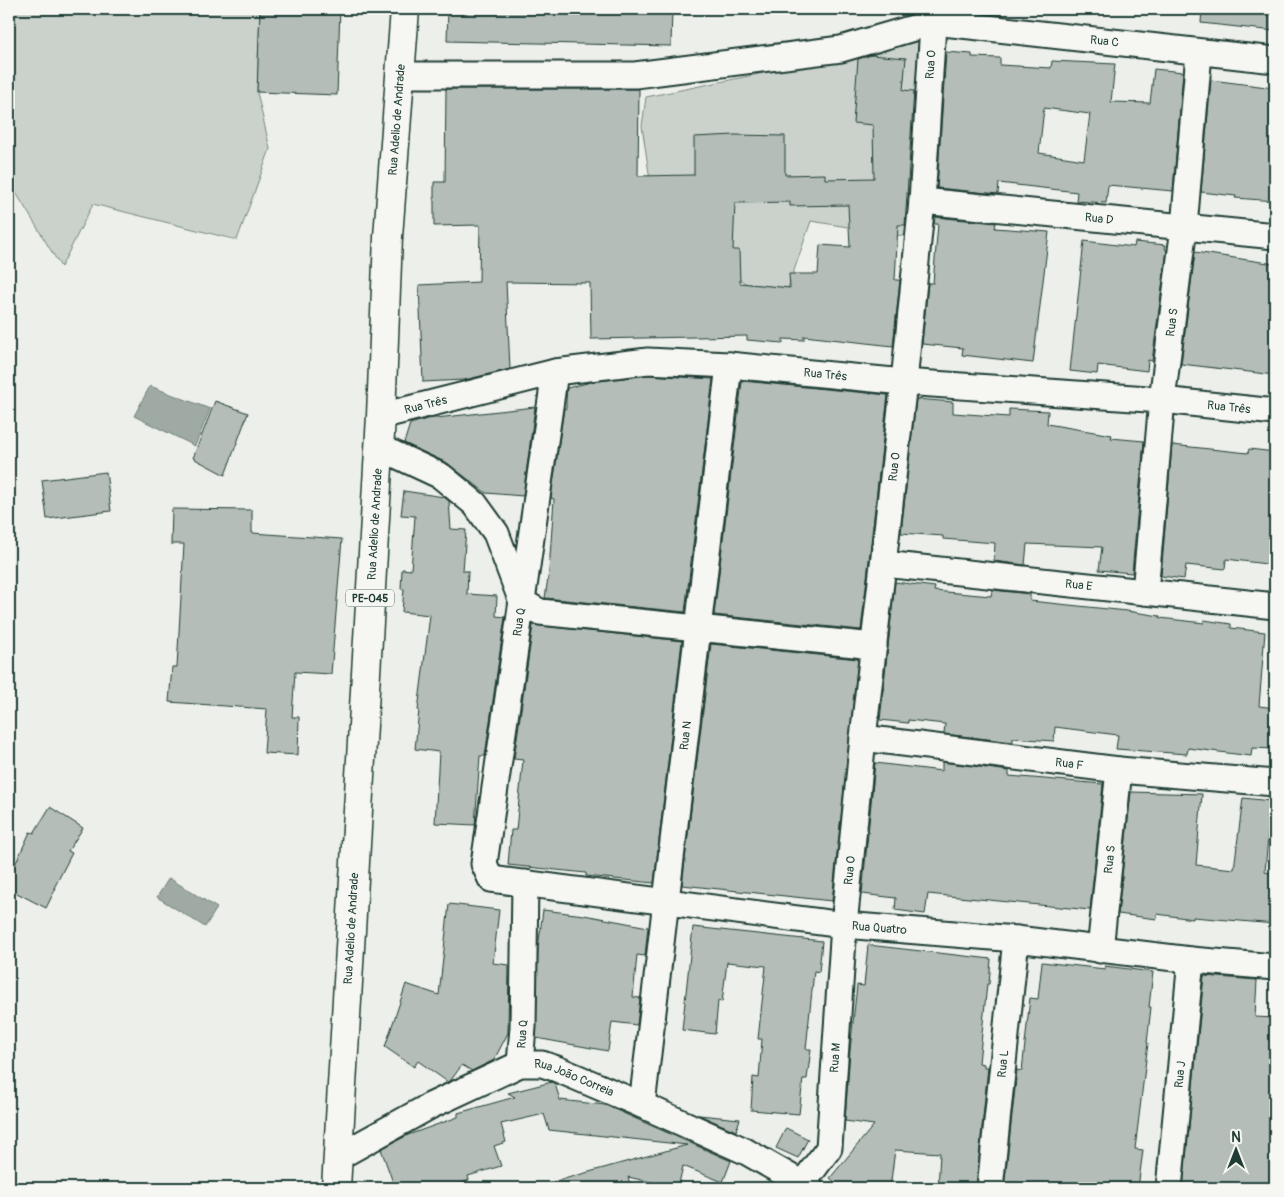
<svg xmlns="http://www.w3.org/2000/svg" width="1284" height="1197" font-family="Pangolin,sans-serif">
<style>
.green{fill:#cbd2cc;stroke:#758880}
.water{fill:#9faaa4;stroke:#6c7e77}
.building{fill:#b4bdb8;stroke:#1f3d34;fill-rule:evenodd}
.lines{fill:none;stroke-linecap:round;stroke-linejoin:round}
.minor-casing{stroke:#1f3d34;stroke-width:29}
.major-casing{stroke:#1f3d34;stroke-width:31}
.minor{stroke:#f6f6f2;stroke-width:25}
.major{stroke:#f6f6f2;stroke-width:28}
.labels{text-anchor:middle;stroke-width:4;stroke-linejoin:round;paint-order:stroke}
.shield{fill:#f6f6f2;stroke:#60746d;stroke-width:1}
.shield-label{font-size:11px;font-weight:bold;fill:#1f3d34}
.street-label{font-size:12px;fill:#1f3d34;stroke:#f6f6f2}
</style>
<rect width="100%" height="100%" fill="#edefea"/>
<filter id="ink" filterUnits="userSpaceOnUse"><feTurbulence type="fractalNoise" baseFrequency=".02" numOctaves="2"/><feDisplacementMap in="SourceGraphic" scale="10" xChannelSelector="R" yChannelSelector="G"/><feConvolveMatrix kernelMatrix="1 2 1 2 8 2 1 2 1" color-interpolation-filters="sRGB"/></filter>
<g filter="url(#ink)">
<g class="green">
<path d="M9,9h251l-3,83 13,57 -33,91 -144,-36 -32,63 -52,-86z"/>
<path d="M921,41l-12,196 -98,-16 -23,67 -41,-4 -96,-60 -1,-44 -8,-54 4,-29z"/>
</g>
<g class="water">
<path d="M150,386l60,23 -15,37 -61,-30z"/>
<path d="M169,878l48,30 -12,19 -48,-30z"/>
</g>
<g class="building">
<path d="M260,9h80l-3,86 -80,-3z"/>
<path d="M448,9h224l-1,37 -224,-5z"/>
<path d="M1202,9h73v22l-74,-8z"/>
<path d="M946,52l26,2v3l28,1v7l51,3 1,-7 63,3 -4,38 39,1 4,-34 29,3 -10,119 -65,-6 -2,18 -30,-2 1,-9 -78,-9 -1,11 -61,-6zM1044,108l46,6 -6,46 -45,-7z"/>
<path d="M871,55l35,3 -3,32 11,1 -9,134h-7l-3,55h5l-7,66 -89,-10v4l-21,-1v4l-36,-3v-4l-156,3 -1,-56 -84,-1 4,87 -46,11 -41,2 -4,-97 60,-3 1,-57 -46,1v-44h11l1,-93h193l-1,87 56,-1v-38l41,-2 50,1v39l40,-1v5l49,-1 -1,-53 -20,-2 5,-64zM790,202v4l58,-1 2,42 -30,-2 -2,29h-29l1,14 -50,-5 -1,-33h-6l2,-47z"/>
<path d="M1211,80l64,8v113l-40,-3 1,-2 -35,-4z"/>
<path d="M935,217l61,6 -1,5 54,4 -16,131 -71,-8 1,-7 -41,-4 6,-61h5l5,-59h-4z"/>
<path d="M1084,241l50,6 1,-5 31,3 -1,4 2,1 -15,111 -4,-1 -1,11 -49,-6 -1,9 -27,-3z"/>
<path d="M1195,252l80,12v111l-94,-11z"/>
<path d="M648,375l65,4 -28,233 -140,-14 4,-27 5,-72 -3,-1 13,-90 2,1v-9l1,-12 24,-6z"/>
<path d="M742,381l146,14 -27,235 -147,-15z"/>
<path d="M916,399l37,3v11l56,4v-8l39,2 -1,13 65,11 -1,3 33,3 -12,132 -33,-3 3,-23 -75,-3 -2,21 -31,-4 1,-18 -52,-4v-3l-42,-3z"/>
<path d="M215,401l33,12 -23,62 -32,-17z"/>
<path d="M535,407l-12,89 -37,-3 -39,-30 -43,-20 6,-19 17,-5z"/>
<path d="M1172,445l76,8 1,-4 26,3v113l-49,-6 -1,10 -39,-4 -2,14 -23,-3z"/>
<path d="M106,472l5,39 -64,8 -5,-39z"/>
<path d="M404,491l40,6 5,4 2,28 15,1 -3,41h5l-1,23 30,2 -1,20 9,1 -20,139h-5l-5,69 -40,-2 4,-71 -24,-3 4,-39h-1l12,-95 -28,-3 2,-23h-3l1,-20 9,1 4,-54 -14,-1z"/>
<path d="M172,509l80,1v23l90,6 -11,135 -36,-2 -3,45h7l-1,38 -34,-2 3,-44 -98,-7 3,-35h5l7,-123h-13z"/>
<path d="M895,582l40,5 -1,4 57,5 1,-6 38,4v7l97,10 33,5v2l44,5v-3l27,4v4l34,4 -6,74 16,2v41l-23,-1 -1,8 -63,-8 -1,6 -71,-5 2,-14 -63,-8 -1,14 -41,-3v4l-69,-8 1,-10 -37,-4v3l-28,-3z"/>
<path d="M533,625l149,16 -28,242 -68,-7v-3l-78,-8 3,-35h5l7,-70 -9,-1z"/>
<path d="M711,644l147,15 -26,242 -150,-16z"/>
<path d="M942,762l67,9v5l94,8 -13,126 -162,-16 -3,20 -30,-4 1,-12 -34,-4 13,-131 67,8z"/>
<path d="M1131,792l71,2 -6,71 38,4 9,-71 28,3 -6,71 10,2v50l-82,-7v2l-36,-5v5l-39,-5z"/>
<path d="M50,807l33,21 -15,23 4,2 -18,35h2l-10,20 -37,-19v-11l21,-46 4,1z"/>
<path d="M449,904l50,6 -6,53 16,2 -1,68 -14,27 -22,11 -10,-6 -11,15 -3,2 -30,-21 -4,6 -29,-20 21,-63 33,11z"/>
<path d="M543,910l41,5 64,12 -3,29 -8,-1 -4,42 7,1 -3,27 -25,-3 -4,29 -72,-13 2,-90z"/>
<path d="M693,927l129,14 -3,31 -5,-1 -8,78h5l-4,30h-4l-4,35 -48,-4 2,-33 6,1 3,-39h-4l8,-73 -39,-4 -5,40 -4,-1 -3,33 -33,-4z"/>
<path d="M868,945l123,14 -2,25h-2l-8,79 5,1v3h4l-12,121h-38l2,-35 -45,-3 -5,38h-48l-12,-10 44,-53 -29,-4 5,-71 7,-65 7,1z"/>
<path d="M1042,962l63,7v-3l48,6 -4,35h2l-4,36h1l-13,106 8,1 -5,38h-134l13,-118 5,1 8,-73 8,1z"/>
<path d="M1204,976l53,4 -2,37 20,1v170h-92z"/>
<path d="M552,1082l3,2 5,16 45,5 126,56 -8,21 -40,-16 -5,22 -50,-11 3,11h-77l-1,-6 134,-37 -138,-15 -5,-16 -43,10 5,18 -12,4 7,20 -33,10 1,4 -19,8h-55l-14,-39 27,-14 50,-18v-4l57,-16 -7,-4z"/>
<path d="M699,1115l41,4 -4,12z"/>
<path d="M786,1128l22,11 -10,19 -22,-10z"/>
</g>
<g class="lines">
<g class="minor-casing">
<g id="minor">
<path id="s1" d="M400,75h235l206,-26 93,-27 341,38"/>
<path id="s2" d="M922,201l353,35"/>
<path id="s3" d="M555,372l-71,492 7,15 353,46 172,14 175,21 84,7"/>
<path id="s4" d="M381,416l174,-44 93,-11 81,4 175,17 258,18 113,12"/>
<path d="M379,447l62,29 34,28 21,29 26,69 18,10 334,34"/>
<path id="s5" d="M884,564l391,42"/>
<path id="s6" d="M1145,592l17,-192 22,-173 15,-174"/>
<path id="s7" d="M863,738l256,32 156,13"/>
<path id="s8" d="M1100,950l19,-180"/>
<path id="s9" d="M520,1064l3,-37 2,-144"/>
<path id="s10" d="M642,1105l87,-740"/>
<path id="s11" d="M338,1157l92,-51 90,-42h22l15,5 85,36 103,46 65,37"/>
<path id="s12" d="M803,1183l26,-35 15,-223 19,-187 41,-356 18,-181 12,-192"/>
<path id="s13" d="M990,1188l26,-249"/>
<path id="s14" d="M1169,1188l22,-228"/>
</g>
</g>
<g class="major-casing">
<g id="major">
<path id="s15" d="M336,1188l45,-772 7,-179 17,-228"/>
</g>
</g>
<use href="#minor" class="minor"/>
<use href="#major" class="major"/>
</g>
</g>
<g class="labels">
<rect class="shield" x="346" y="589.5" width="48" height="17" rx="4"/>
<g class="shield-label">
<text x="370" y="602">PE-045</text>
</g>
<g class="street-label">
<text dy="4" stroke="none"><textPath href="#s1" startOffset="711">Rua C</textPath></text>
<text dy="4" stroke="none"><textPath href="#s12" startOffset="1132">Rua O</textPath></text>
<text dy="4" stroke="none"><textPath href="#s15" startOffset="1070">Rua Adelio de Andrade</textPath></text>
<text dy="4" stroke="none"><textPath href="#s2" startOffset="178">Rua D</textPath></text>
<text dy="4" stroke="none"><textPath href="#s6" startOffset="271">Rua S</textPath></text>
<text dy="4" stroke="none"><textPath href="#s4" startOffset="451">Rua Três</textPath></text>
<text dy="4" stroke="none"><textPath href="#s4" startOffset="46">Rua Três</textPath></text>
<text dy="4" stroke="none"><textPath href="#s4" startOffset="856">Rua Três</textPath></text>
<text dy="4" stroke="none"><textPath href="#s12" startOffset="728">Rua O</textPath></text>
<text dy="4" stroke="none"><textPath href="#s15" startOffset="665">Rua Adelio de Andrade</textPath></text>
<text dy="4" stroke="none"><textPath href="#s5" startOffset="196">Rua E</textPath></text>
<text transform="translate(519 622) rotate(-82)" y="4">Rua Q</text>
<text dy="4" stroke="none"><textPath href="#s10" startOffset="372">Rua N</textPath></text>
<text dy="4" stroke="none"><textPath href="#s7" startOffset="208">Rua F</textPath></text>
<text dy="4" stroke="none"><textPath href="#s8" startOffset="91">Rua S</textPath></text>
<text dy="4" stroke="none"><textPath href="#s12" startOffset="322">Rua O</textPath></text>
<text dy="4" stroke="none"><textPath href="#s15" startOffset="260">Rua Adelio de Andrade</textPath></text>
<text dy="4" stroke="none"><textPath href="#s3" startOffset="905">Rua Quatro</textPath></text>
<text dy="4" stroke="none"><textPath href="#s9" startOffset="30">Rua Q</textPath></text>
<text dy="4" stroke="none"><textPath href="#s12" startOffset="134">Rua M</textPath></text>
<text dy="4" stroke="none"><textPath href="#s13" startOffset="125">Rua L</textPath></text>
<text dy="4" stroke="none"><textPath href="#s14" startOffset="114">Rua J</textPath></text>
<text dy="4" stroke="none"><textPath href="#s11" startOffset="261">Rua João Correia</textPath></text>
</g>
</g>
<rect width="1284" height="1197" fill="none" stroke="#f6f6f2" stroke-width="30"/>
<rect x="15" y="15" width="1254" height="1167" fill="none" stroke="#1f3d34" stroke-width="2" filter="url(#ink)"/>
<g transform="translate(1236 1150)" stroke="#f6f6f2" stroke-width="4" paint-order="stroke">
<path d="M0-4L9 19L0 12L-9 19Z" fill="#1f3d34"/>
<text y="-8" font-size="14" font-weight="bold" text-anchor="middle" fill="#1f3d34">N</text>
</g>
</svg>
